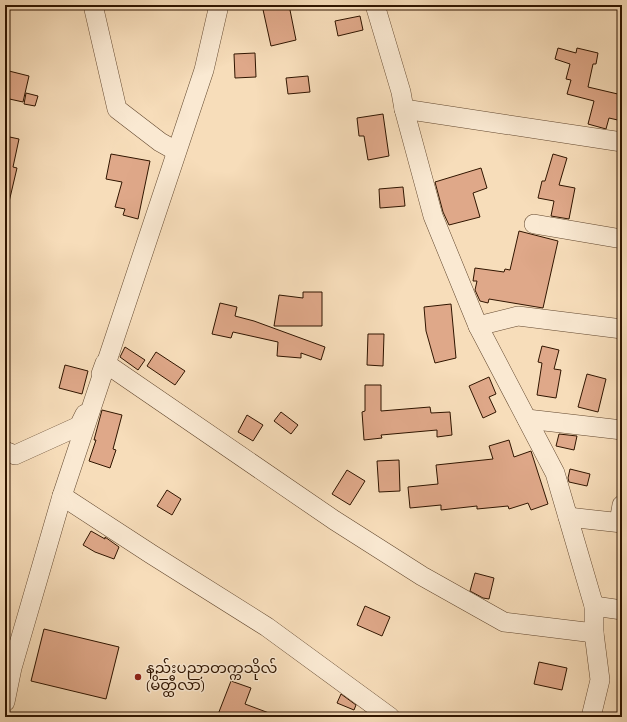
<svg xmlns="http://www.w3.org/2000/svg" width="627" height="722" font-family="Alegreya,'Noto Sans Myanmar',serif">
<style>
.building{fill:#dfa889;stroke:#301500}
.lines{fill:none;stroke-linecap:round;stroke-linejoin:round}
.minor-casing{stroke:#62472e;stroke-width:20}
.minor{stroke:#fae9d2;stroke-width:19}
.poi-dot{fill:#8f2418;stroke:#fae9d2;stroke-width:1.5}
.labels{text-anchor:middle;stroke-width:3;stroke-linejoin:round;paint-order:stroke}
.poi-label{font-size:15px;fill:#301500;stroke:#fae9d2;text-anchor:start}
</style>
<rect width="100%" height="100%" fill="#f7ddba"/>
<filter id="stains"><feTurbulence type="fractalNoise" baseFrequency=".005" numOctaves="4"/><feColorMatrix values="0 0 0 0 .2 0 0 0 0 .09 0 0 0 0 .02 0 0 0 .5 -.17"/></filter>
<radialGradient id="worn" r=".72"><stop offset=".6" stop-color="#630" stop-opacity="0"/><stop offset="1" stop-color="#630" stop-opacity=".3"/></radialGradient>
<g class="building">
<path d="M262,5h27l7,35 -25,6z"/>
<path d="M360,16l3,14 -25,6 -3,-15z"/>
<path d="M558,48l18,5 1,-5 21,5 -2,11h-3l-5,23 34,8v26l-13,-3 -3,11 -18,-5 6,-23 -27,-7 4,-14 -5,-1 4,-15 -15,-5z"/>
<path d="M255,53l1,24 -21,1 -1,-24z"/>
<path d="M5,70l24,6 -6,26 -18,-4z"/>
<path d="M308,76l2,16 -22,2 -2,-16z"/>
<path d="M26,93l12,3 -3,10 -11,-2z"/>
<path d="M383,114l6,42 -21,4 -4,-24h-5l-2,-18z"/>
<path d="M5,136l14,3 -6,28 4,1 -8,34 -4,-1z"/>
<path d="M111,154l39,7 -12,58 -15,-4 2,-6 -10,-2 7,-25 -16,-3z"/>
<path d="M553,154l14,4 -8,27 16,3 -6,31 -18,-3 3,-15 -16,-3 4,-17h3z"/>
<path d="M481,168l6,20 -14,5 7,24 -31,8 -6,-13 -8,-30z"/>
<path d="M403,187l2,19 -25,2 -1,-19z"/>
<path d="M519,231l39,10 -15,67 -54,-9 -1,4 -8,-2 -5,-11 2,-9h-4l2,-13 29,4 1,-3 5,1z"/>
<path d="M303,292h19v34h-48l5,-31 24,3z"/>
<path d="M220,303l17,4 -2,9 19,5 71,26 -4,13 -20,-7v5l-24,-2 1,-14 -45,-10 -2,6 -19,-4z"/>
<path d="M451,304l5,54 -21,5 -9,-32 -2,-24z"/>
<path d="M368,334h16l-1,32 -16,-1z"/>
<path d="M542,346l17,4 -5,19 7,1 -5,28 -19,-3 5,-32 -4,-1z"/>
<path d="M125,347l20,13 -7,10 -18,-13z"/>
<path d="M156,352l29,19 -10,14 -28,-19z"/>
<path d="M65,365l23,6 -6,23 -23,-6z"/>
<path d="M587,374l19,5 -8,33 -20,-5z"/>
<path d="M489,377l7,17 -7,3 7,15 -13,6 -14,-32z"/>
<path d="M365,385h16v26l49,-4 1,6 19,-1 2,23 -15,2v-7l-56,5 1,3 -18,2 -2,-28 3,-1z"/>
<path d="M102,410l20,5 -9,34 3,1 -6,18 -21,-7 7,-21h-2z"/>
<path d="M281,412l17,13 -7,9 -17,-13z"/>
<path d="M247,415l16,10 -10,16 -15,-9z"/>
<path d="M559,434l18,2 -3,14 -18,-4z"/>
<path d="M509,440l5,17 17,-6 17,53 -17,6 -3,-7 -19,6 -1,-3 -31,3v-3l-36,4v-5l-31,3 -2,-21 30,-3 -2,-19 57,-6 -4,-13z"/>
<path d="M399,460l1,31 -21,1 -2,-31z"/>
<path d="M570,469l20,5 -3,12 -18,-4 -1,-4z"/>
<path d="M347,470l18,11 -15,24 -18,-11z"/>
<path d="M167,490l14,9 -9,16 -15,-9z"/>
<path d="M91,531l14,8v-2l14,10 -5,12 -19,-7 -12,-7z"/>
<path d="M475,573l19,5 -5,21 -6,-1 -13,-7z"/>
<path d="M365,606l25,11 -8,19 -25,-11z"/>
<path d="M44,629l75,18 -13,52 -75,-18z"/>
<path d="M539,662l28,6 -5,22 -28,-6z"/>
<path d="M231,681l20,7 -6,16 32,12 -1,1h-59z"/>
<path d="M341,694l15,11 -2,5 -17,-7z"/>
</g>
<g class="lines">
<g class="minor-casing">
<g id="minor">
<path d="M93,5l24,104 43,33 16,9"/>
<path d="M375,5l26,87 3,17 29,107 45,110 77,147 39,133v27l6,47 -9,37"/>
<path d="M404,109l218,33"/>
<path d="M534,224l88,15"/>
<path d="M478,326l40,-10 104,13"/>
<path d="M101,374l4,-11 229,157 88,56 82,46 90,11"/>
<path d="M527,419l95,11"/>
<path d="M5,451l10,4 64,-29 6,-12"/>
<path d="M62,496l89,58 116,73 123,90"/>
<path d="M568,517l54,6"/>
<path d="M619,522l3,-17"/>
<path d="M594,606l28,4"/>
<path d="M5,702l7,-34 50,-172 142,-426 15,-65"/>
</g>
</g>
<use href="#minor" class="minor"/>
</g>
<circle class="poi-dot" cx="138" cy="677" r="4"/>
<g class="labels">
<g class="poi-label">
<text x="146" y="673">နည်းပညာတက္ကသိုလ်<tspan x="146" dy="17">(မိတ္ထီလာ)</tspan></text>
</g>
</g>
<rect width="627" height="722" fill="none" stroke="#f7ddba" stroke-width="20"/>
<rect x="6" y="6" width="615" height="710" fill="none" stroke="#301500" stroke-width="2"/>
<rect x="10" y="10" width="607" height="702" fill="none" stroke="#301500"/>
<rect width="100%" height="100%" filter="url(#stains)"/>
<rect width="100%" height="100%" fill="url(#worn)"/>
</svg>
